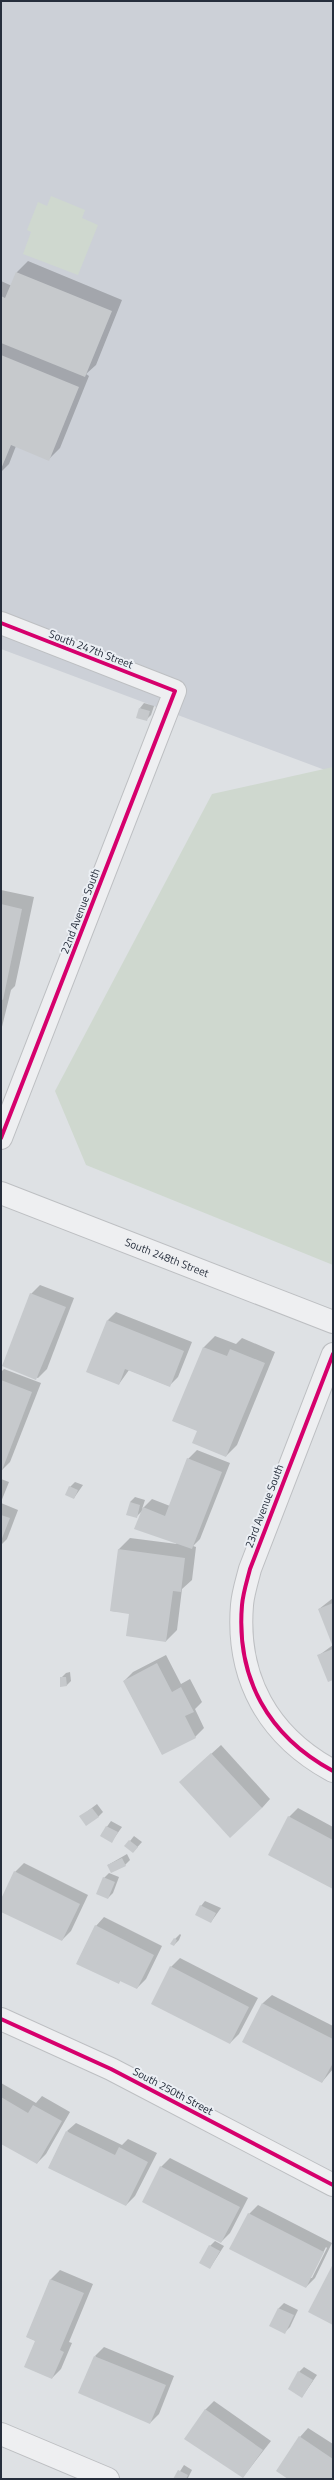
<svg xmlns="http://www.w3.org/2000/svg" width="334" height="2480" font-family="'Titillium Web',sans-serif">
<style>
.built{fill:#ccd0d7}
.green{fill:#cfd8cf}
.shadow{fill:#0003;fill-rule:evenodd}
.building{fill:#c6c9cc}
.lines{fill:none;stroke-linecap:round;stroke-linejoin:round}
.street-casing{stroke:#bdbfc2;stroke-width:24}
.street{stroke:#eeeff1;stroke-width:22}
.cycleway-casing{stroke:#ebeff4;stroke-width:6}
.cycleway{stroke:#d6006c;stroke-width:4}
.labels{text-anchor:middle;stroke-width:4;stroke-linejoin:round;paint-order:stroke}
.street-label{font-size:11px;fill:#262e3c;stroke:#ebeff4}
</style>
<rect width="100%" height="100%" fill="#dee1e4"/>
<path class="built" d="M1,1h332v772l-332,-124z"/>
<g class="green">
<path d="M51,196l34,14 -3,8 16,7 -20,50 -55,-21 8,-22 -4,-2 11,-28 9,4z"/>
<path d="M333,767v498l-247,-100 -31,-74 157,-297z"/>
</g>
<g class="shadow">
<path d="M28,261l94,39 -26,65 -10,9 3,2 -29,72 -11,11 -33,-13 -7,18 -8,8v-191l11,5 5,-14z"/>
<path d="M144,703l10,3 -3,9 -5,5 -6,-12z"/>
<path d="M1,890l33,7 -19,89 -4,4 -10,41z"/>
<path d="M40,1285l34,13 -27,71 -9,9 -34,-13 27,-71z"/>
<path d="M116,1312l76,30 -14,35 -9,9 -40,-16 -10,14 -11,-64z"/>
<path d="M215,1336l21,8 6,-6 33,14 -38,93 -11,11 -27,-25 -25,-10 30,-74z"/>
<path d="M4,1369l37,14 -31,79 -9,9v-99z"/>
<path d="M197,1450l33,13 -30,76 -7,7 3,1 -4,33 -10,9 -5,41 -11,11 -36,-28 -19,-2 8,-62 11,-11 47,6 -35,-33 -6,6 -6,-15 5,-5 10,3 -3,9 10,-10 18,7 18,-47z"/>
<path d="M1,1479l8,3 -8,20z"/>
<path d="M75,1482l8,3 -9,13 -4,-11z"/>
<path d="M1,1503l17,7 -11,29 -6,6z"/>
<path d="M333,1598v81l-15,-23 15,-11 -14,-36z"/>
<path d="M166,1655l15,29 9,-5 12,23 -7,7 9,19 -9,9 -71,-56 9,-9z"/>
<path d="M70,1672l1,9 -5,5 -5,-8 5,-5z"/>
<path d="M221,1745l49,54 -8,9 -73,-34z"/>
<path d="M97,1804l6,8 -5,5h-18z"/>
<path d="M298,1808l35,19v60l-44,-70z"/>
<path d="M111,1821l11,6 -10,14 -11,-6z"/>
<path d="M134,1836l8,6 -9,10 -3,-11z"/>
<path d="M127,1854l3,6 -5,5h-17z"/>
<path d="M24,1863l64,32 -17,36 -9,9 -61,-30v-9l14,-29z"/>
<path d="M109,1873l10,4 -6,16 -5,5 -4,-20z"/>
<path d="M205,1901l16,7 -10,14 -10,-16z"/>
<path d="M104,1917l58,29 -16,33 -9,9 -16,-8 -3,3 -22,-57z"/>
<path d="M180,1934l1,1 -2,5 -5,5 1,-6z"/>
<path d="M180,1958l78,40 -19,36 -9,9 -59,-76z"/>
<path d="M272,1995l61,31v43l-11,13 -78,-41 19,-38z"/>
<path d="M1,2083l35,20 6,-7 28,16 -24,42 -9,9 -36,-21z"/>
<path d="M76,2123l46,22 6,-6 29,14 -22,43 -9,9 -59,-74z"/>
<path d="M170,2158l78,40 -18,35 -9,9 -60,-75z"/>
<path d="M258,2205l74,38 -17,35 -9,9 -57,-73zM326,2247l1,1 -15,30h-2z"/>
<path d="M215,2241l9,5 -14,22v-22z"/>
<path d="M60,2270l33,14 -24,58 3,1 -11,26 -9,9 -16,-37 -9,-4 24,-58z"/>
<path d="M284,2303l14,7 -8,17 -5,5 -14,-6 8,-18z"/>
<path d="M104,2347l70,29 -15,38 -9,9 -55,-67z"/>
<path d="M304,2367l13,8 -15,22 -3,-25z"/>
<path d="M214,2401l57,40 -28,36 -38,-67z"/>
<path d="M308,2428l25,16v35h-43l10,-42z"/>
<path d="M184,2465l8,5 -4,8 -13,1z"/>
</g>
<g class="building">
<path d="M16,272l96,39 -27,66 -84,-34v-47l4,2z"/>
<path d="M1,355l78,32 -30,74 -38,-16 -10,24z"/>
<path d="M139,708l11,3 -3,10 -11,-3z"/>
<path d="M1,904l21,5 -19,91 -2,-1z"/>
<path d="M30,1293l36,14 -30,73 -34,-14z"/>
<path d="M107,1320l77,31 -14,36 -45,-18 -6,16 -33,-13z"/>
<path d="M203,1347l24,9 3,-7 35,14 -39,94 -34,-14 5,-12 -25,-10z"/>
<path d="M1,1380l31,12 -31,81z"/>
<path d="M187,1458l35,14 -30,77 -58,-20 9,-22 22,9z"/>
<path d="M69,1486l9,4 -4,9 -9,-4z"/>
<path d="M130,1502l10,3 -3,13 -11,-3z"/>
<path d="M1,1515l9,3 -9,23z"/>
<path d="M118,1549l67,9 -4,34 -8,-1 -7,51 -40,-6 3,-22 -19,-3z"/>
<path d="M333,1603v44l-15,-38z"/>
<path d="M333,1649v31l-5,2 -11,-27z"/>
<path d="M157,1663l15,29 9,-5 13,25 -9,4 11,22 -34,17 -39,-74z"/>
<path d="M60,1677h6l1,9 -7,1z"/>
<path d="M211,1753l51,55 -32,30 -51,-56z"/>
<path d="M92,1808l7,9 -13,9 -7,-10z"/>
<path d="M288,1816l45,24v49l-65,-34z"/>
<path d="M106,1826l12,6 -6,11 -12,-7z"/>
<path d="M129,1840l9,7 -5,6 -9,-7z"/>
<path d="M122,1858l4,8 -15,7 -4,-8z"/>
<path d="M14,1871l66,33 -18,37 -61,-29v-13z"/>
<path d="M103,1877l12,5 -7,17 -12,-5z"/>
<path d="M200,1905l16,8 -5,10 -16,-8z"/>
<path d="M95,1925l59,30 -17,34 -17,-8 -1,3 -43,-20z"/>
<path d="M174,1938l3,2 -3,6 -4,-2z"/>
<path d="M170,1966l79,41 -19,37 -79,-40z"/>
<path d="M262,2003l71,36v24l-11,20 -80,-41z"/>
<path d="M1,2097l27,16 5,-8 29,16 -25,43 -36,-20z"/>
<path d="M66,2131l49,24 4,-8 29,15 -22,44 -78,-38z"/>
<path d="M160,2166l80,41 -19,36 -79,-41z"/>
<path d="M248,2213l76,39 -18,36 -77,-39z"/>
<path d="M209,2245l11,6 -10,18 -11,-6z"/>
<path d="M333,2264v61l-25,-13z"/>
<path d="M50,2279l34,14 -24,57 4,2 -12,27 -28,-12 11,-26 -9,-4z"/>
<path d="M278,2308l16,7 -9,19 -16,-8z"/>
<path d="M94,2356l72,29 -16,39 -72,-31z"/>
<path d="M298,2371l15,9 -11,18 -14,-9z"/>
<path d="M205,2409l58,41 -20,28 -59,-39z"/>
<path d="M299,2436l34,23v20h-45l-12,-8z"/>
<path d="M178,2470l10,5 -2,4h-13z"/>
</g>
<g class="lines">
<g class="street-casing">
<g id="street">
<path d="M1,623l174,68 -174,447"/>
<path id="s1" d="M1,1193l332,129"/>
<path d="M333,1354l-83,215c-3,12 -7,24 -8,36 -6,73 26,131 91,166"/>
<path d="M1,2019l110,50 222,116"/>
<path d="M1,2434l107,45"/>
</g>
</g>
<use href="#street" class="street"/>
<g class="cycleway-casing">
<g id="cycleway">
<path d="M1,623l174,68 -174,447"/>
<path d="M333,1354l-83,215c-3,12 -7,24 -8,36 -6,73 26,131 91,166"/>
<path d="M1,2019l110,50 222,116"/>
</g>
</g>
<use href="#cycleway" class="cycleway"/>
</g>
<g class="labels">
<g class="street-label">
<text transform="translate(91 649) rotate(21)" y="4">South 247th Street</text>
<text transform="translate(80 911) rotate(-69)" y="4">22nd Avenue South</text>
<text dy="4" stroke="none"><textPath href="#s1" startOffset="178">South 248th Street</textPath></text>
<text transform="translate(264 1506) rotate(-69)" y="4">23rd Avenue South</text>
<text transform="translate(173 2091) rotate(28)" y="4">South 250th Street</text>
</g>
</g>
<rect width="334" height="2480" fill="none" stroke="#262e3c" stroke-width="4"/>
</svg>
